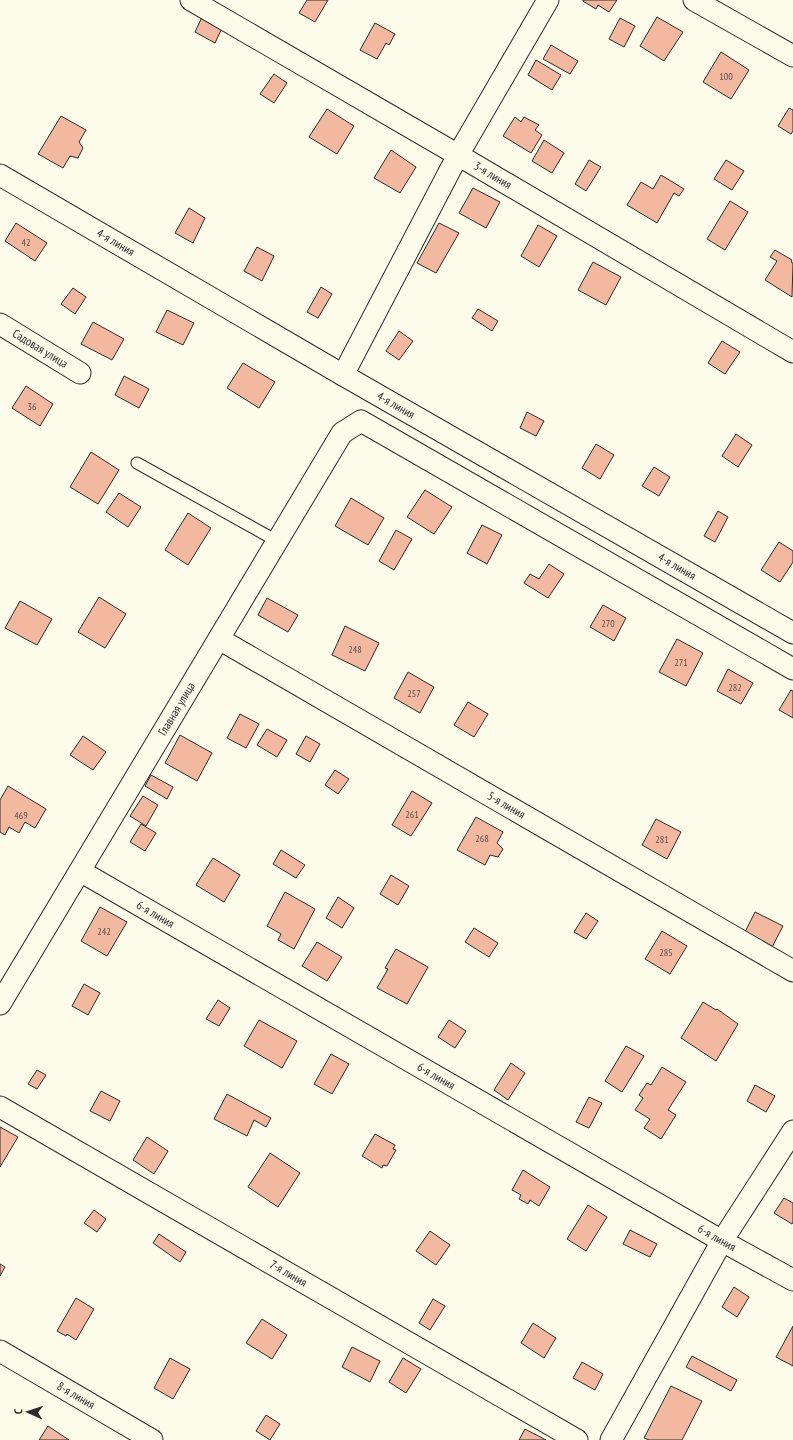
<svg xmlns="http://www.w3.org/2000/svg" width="793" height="1440" font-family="'PT Sans Narrow',sans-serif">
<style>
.building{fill:#f2b8a0;stroke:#2b2b2b}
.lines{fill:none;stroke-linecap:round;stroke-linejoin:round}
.service-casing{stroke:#2b2b2b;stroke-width:13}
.minor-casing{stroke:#2b2b2b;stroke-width:23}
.service{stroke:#fdfbea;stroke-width:11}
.minor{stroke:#fdfbea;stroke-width:21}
.labels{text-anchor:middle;stroke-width:3;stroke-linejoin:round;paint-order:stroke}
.number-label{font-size:10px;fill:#5d4e48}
.street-label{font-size:12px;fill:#2b2b2b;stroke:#fdfbea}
</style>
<rect width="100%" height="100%" fill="#fdfbea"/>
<g class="building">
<path d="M307,0h21l-13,22 -16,-9z"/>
<path d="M583,0h34l-8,12 -11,-7 -2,4 -13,-8z"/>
<path d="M203,15l20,11 -8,17 -20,-11z"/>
<path d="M657,17l26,15 -19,29 -24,-15z"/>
<path d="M620,18l15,8 -11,21 -15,-8z"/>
<path d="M375,23l20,11 -6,11 -3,-2 -9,16 -17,-9z"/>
<path d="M551,45l27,16 -8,13 -27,-15z"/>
<path d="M721,52l28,18 -18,29 -28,-17z"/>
<path d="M536,60l25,15 -9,15 -24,-15z"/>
<path d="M274,74l13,9 -13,20 -14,-9z"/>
<path d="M789,108l4,2v21l-2,3 -13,-8z"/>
<path d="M327,109l27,17 -17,28 -28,-17z"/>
<path d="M61,116l25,14 -7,12 4,6 -5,10 -8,-2 -7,12 -25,-14z"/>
<path d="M515,117l6,5 3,-5 15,8 -4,5 7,5 -11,18 -28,-17z"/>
<path d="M544,140l20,13 -12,20 -20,-12z"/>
<path d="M391,150l25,17 -16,26 -26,-15z"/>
<path d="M589,160l12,7 -15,24 -11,-7z"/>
<path d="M726,160l18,11 -12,19 -18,-11z"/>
<path d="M661,175l23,14 -5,7 -5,-3 -17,30 -30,-18 14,-23 12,7z"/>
<path d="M473,188l27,14 -14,26 -27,-15z"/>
<path d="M730,201l18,11 -23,38 -18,-11z"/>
<path d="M189,208l16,10 -12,25 -18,-10z"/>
<path d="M16,223l31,20 -12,18 -30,-20z"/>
<path d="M439,223l20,10 -23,40 -19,-10z"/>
<path d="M538,225l19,11 -18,31 -18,-11z"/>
<path d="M257,247l17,9 -12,25 -18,-10z"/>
<path d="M775,250l17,10 -1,2 2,1 -1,34 -27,-17 12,-19 -7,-4z"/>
<path d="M593,262l28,15 -15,28 -28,-15z"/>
<path d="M321,287l11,7 -14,24 -11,-6z"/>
<path d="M73,288l13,9 -11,17 -14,-10z"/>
<path d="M478,309l20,12 -6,10 -20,-13z"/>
<path d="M167,310l27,13 -11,22 -27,-13z"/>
<path d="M93,322l31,17 -12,21 -31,-16z"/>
<path d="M399,331l14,10 -14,19 -13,-9z"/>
<path d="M722,341l18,11 -15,22 -17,-11z"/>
<path d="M243,363l32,19 -16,26 -32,-20z"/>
<path d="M124,376l25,13 -10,19 -24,-13z"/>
<path d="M26,386l27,18 -13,22 -28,-18z"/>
<path d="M527,412l17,9 -8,15 -16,-8z"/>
<path d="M736,434l16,11 -14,22 -16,-11z"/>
<path d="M596,444l18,11 -14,24 -18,-11z"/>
<path d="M91,452l28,18 -21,34 -28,-17z"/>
<path d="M654,467l16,10 -11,19 -17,-10z"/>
<path d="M425,490l27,17 -18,27 -27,-17z"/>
<path d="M119,493l22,14 -13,20 -22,-15z"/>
<path d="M351,498l33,20 -16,27 -33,-19z"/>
<path d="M718,511l10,6 -13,25 -11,-6z"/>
<path d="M188,513l23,15 -23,37 -23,-15z"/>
<path d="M482,525l20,10 -15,29 -20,-11z"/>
<path d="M396,530l16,9 -18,31 -15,-9z"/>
<path d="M779,542l14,9v11l-13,20 -19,-12z"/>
<path d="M549,564l15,10 -16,24 -24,-15 6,-9 9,5z"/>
<path d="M99,597l27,17 -21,34 -27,-16z"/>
<path d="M267,598l31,17 -10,17 -30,-17z"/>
<path d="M20,601l32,18 -15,26 -32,-17z"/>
<path d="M603,605l23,13 -12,23 -24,-14z"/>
<path d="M345,626l34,17 -14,28 -33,-16z"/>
<path d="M677,639l26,14 -17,33 -27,-14z"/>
<path d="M728,669l25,14 -12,21 -24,-13z"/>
<path d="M408,672l26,15 -14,26 -26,-15z"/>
<path d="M791,690l2,1v27l-14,-8z"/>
<path d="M468,702l20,12 -14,23 -20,-12z"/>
<path d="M240,714l19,10 -13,24 -19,-10z"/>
<path d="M267,729l20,11 -10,17 -20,-12z"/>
<path d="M180,735l32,18 -15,28 -32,-18z"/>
<path d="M83,736l23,16 -13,18 -23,-15z"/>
<path d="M306,736l14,8 -10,18 -14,-8z"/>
<path d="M335,770l14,9 -11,15 -13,-9z"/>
<path d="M151,775l22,12 -6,12 -22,-13z"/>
<path d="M8,786l38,23 -11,19 -10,-6 -6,11 -10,-6 -4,8 -5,-3v-32z"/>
<path d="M412,791l20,12 -21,33 -19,-11z"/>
<path d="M143,796l15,9 -12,21 -16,-10z"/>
<path d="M476,817l27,15 -6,11 6,6 -5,8 -8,-2 -5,10 -28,-15z"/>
<path d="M656,819l25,13 -14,27 -25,-14z"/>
<path d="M141,824l15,9 -11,18 -15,-9z"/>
<path d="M281,850l24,15 -9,13 -23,-14z"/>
<path d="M213,858l27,17 -16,27 -28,-17z"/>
<path d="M391,875l18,11 -11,19 -18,-11z"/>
<path d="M285,892l30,17 -21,40 -16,-9 3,-6 -14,-8z"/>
<path d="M338,897l16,11 -12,20 -16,-10z"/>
<path d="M100,907l27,15 -20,34 -26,-15z"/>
<path d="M755,912l28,14 -14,27 -27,-15z"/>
<path d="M586,913l12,8 -12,18 -12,-7z"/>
<path d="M474,928l24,15 -9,14 -24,-15z"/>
<path d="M662,931l25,15 -17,28 -25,-15z"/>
<path d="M317,942l25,15 -15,24 -25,-15z"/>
<path d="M396,949l32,18 -21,37 -30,-16 11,-19 -3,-1z"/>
<path d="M84,984l16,9 -12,22 -16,-9z"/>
<path d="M218,1000l12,8 -11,18 -13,-7z"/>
<path d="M703,1002l13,8 1,-1 21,15 -22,37 -35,-23z"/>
<path d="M259,1020l38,21 -15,27 -38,-22z"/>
<path d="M449,1020l17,11 -11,17 -17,-11z"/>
<path d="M626,1046l18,10 -22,36 -17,-11z"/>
<path d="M331,1054l18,10 -17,30 -18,-10z"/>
<path d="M511,1063l14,10 -17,27 -14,-10z"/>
<path d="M662,1067l24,15 -18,28 8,5 -15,24 -17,-11 6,-9 -15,-9 8,-12 -4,-3 8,-12 4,2z"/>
<path d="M37,1070l9,5 -9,14 -9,-5z"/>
<path d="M755,1085l20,11 -9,16 -19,-11z"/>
<path d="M101,1091l19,10 -10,20 -20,-10z"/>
<path d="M227,1094l44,24 -5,9 -12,-7 -7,16 -33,-17z"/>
<path d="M589,1097l13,6 -13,25 -13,-6z"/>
<path d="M0,1127l18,10 -18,30z"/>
<path d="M375,1134l20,11 -2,4 3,1 -9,16 -4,-1 -1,3 -20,-12z"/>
<path d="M147,1137l21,14 -14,23 -21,-14z"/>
<path d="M270,1153l30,20 -22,34 -30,-20z"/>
<path d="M523,1170l27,17 -11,19 -9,-6 -2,4 -9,-5 2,-4 -9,-5z"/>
<path d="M784,1198l9,5v19l-1,2 -18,-11z"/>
<path d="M588,1205l19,12 -21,34 -19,-12z"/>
<path d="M94,1210l12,9 -9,13 -13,-9z"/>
<path d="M630,1230l27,14 -7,13 -27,-13z"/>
<path d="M430,1231l20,14 -14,20 -20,-14z"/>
<path d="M159,1234l27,18 -6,10 -27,-19z"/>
<path d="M0,1264l5,3 -5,9z"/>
<path d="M734,1287l15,10 -12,20 -15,-10z"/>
<path d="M76,1298l18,11 -18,31 -9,-6 -1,2 -9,-5z"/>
<path d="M433,1299l12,7 -15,24 -11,-7z"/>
<path d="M262,1319l25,16 -15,24 -26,-16z"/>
<path d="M533,1323l23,15 -12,20 -23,-15z"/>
<path d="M793,1326v40l-17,-9z"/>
<path d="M352,1347l28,14 -10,21 -28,-15z"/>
<path d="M692,1356l45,24 -6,11 -45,-24z"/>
<path d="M170,1358l20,11 -17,30 -19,-11z"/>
<path d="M403,1358l18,11 -15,24 -17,-11z"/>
<path d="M582,1362l21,12 -8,16 -22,-12z"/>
<path d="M671,1386l31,15 -20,39h-33l-5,-2z"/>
<path d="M266,1415l14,9 -10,16 -14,-9z"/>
<path d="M48,1426l21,14h-30z"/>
<path d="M525,1429l21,11h-27z"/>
</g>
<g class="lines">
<g class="service-casing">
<path id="service" d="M137,463l140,78"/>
</g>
<g class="minor-casing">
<g id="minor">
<path id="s1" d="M191,0l267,155 335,197"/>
<path d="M694,0l99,56"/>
<path id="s2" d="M0,175l343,200 450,258"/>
<path id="s3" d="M0,324l80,49"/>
<path d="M343,375l115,-220 90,-155"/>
<path id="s4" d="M219,639l574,332"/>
<path id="s5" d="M80,871l642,370 71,39"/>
<path id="s6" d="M0,1004l342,-571 19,-12 432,248"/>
<path id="s7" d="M0,1107l577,333"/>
<path id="s8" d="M0,1351l152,89"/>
<path d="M611,1440l111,-199 71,-110"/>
</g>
</g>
<use href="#service" class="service"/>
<use href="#minor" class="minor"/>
</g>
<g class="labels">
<g class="number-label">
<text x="726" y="80">100</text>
<text x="26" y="246">42</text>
<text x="32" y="410">36</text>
<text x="608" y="627">270</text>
<text x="355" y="653">248</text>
<text x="681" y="666">271</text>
<text x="735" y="691">282</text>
<text x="414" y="697">257</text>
<text x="412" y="818">261</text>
<text x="21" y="819">469</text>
<text x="482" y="842">268</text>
<text x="662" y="843">281</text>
<text x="104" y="935">242</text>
<text x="666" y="956">285</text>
</g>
<g class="street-label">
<text dy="4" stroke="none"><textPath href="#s1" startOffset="349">3-я линия</textPath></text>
<text dy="4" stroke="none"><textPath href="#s2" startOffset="134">4-я линия</textPath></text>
<text dy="4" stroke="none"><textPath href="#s3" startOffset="47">Садовая улица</textPath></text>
<text dy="4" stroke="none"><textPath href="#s2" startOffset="458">4-я линия</textPath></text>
<text dy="4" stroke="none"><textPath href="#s2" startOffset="782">4-я линия</textPath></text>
<text dy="4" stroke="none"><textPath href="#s6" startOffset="344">Главная улица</textPath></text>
<text dy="4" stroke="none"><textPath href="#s4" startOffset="332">5-я линия</textPath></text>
<text dy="4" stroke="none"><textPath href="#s5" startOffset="87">6-я линия</textPath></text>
<text dy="4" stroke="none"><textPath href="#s5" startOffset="411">6-я линия</textPath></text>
<text dy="4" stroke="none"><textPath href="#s5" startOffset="735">6-я линия</textPath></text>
<text dy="4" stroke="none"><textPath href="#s7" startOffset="333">7-я линия</textPath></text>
<text dy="4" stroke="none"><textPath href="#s8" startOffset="88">8-я линия</textPath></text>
</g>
</g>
<g transform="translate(28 1412) rotate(273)" stroke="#fdfbea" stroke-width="3" paint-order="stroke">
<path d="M0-3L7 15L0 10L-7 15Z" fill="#2b2b2b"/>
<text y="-6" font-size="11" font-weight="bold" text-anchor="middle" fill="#2b2b2b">С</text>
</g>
</svg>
